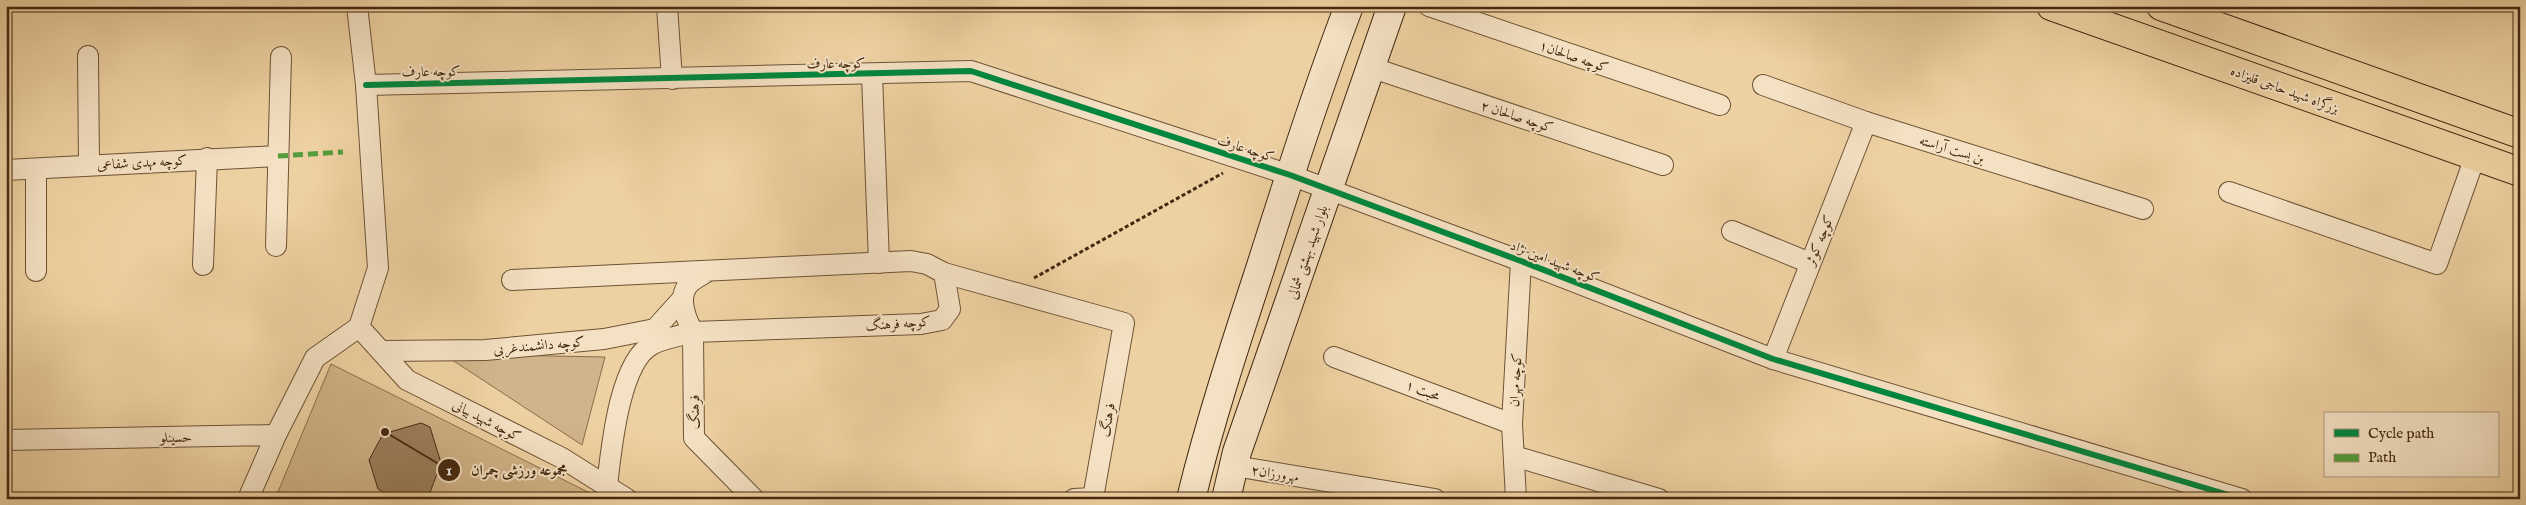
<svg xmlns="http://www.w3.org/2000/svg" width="2526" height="505" font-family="'IM FELL English',Amiri,serif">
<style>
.green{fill:#d1b489;stroke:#8a6e4d}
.building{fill:#9c805c;stroke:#442911}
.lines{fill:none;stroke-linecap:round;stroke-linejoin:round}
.minor-casing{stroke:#6e5335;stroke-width:22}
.secondary-casing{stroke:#442911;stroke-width:30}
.trunk-casing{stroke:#442911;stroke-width:30}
.path{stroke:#442911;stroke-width:3;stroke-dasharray:4 2.5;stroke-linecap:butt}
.minor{stroke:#f4e1c3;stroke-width:20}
.secondary{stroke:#f4e1c3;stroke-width:28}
.trunk{stroke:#eed1a2;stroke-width:28}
.quiet{stroke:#549c3c;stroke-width:5;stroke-dasharray:10 5;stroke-linecap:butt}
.cycleway-casing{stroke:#f4e1c3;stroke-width:9}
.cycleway{stroke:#00873e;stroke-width:6}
.labels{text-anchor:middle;stroke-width:4;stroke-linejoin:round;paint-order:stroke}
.street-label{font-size:14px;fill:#442911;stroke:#f4e1c3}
.leader{fill:none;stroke:#442911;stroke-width:2}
.callout-dot{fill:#442911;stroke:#f4e1c3;stroke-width:2}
.mark-label{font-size:15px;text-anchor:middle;font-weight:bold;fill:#fff}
.callout-label{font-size:15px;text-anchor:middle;font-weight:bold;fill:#442911;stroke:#f4e1c3;stroke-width:4;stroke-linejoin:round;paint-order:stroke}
</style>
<rect width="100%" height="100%" fill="#eed1a2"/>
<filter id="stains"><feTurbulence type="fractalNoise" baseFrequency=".004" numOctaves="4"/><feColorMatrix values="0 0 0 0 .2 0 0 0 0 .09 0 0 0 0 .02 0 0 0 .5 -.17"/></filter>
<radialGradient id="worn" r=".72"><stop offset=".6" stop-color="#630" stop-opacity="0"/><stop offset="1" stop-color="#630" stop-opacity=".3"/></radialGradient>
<g class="green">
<path d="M443,354l162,3 -23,88z"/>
<path d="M331,364l271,135h-327z"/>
</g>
<path class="building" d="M421,423l9,4 11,36 -12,32 -14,4h-19l-18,-10 -9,-29 14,-26z"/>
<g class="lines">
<g class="minor-casing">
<g id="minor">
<path d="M667,6l5,73"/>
<path d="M1429,6l291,99"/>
<path d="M88,56l1,109"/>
<path d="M1370,67l293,98"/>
<path d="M872,75l7,188"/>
<path d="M366,85l605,-14 319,104 231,86 252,98 469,140"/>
<path d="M1763,85l103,37 277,87"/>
<path d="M36,169v102"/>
<path d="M6,170l272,-14"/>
<path d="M2229,192l208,72 38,-107"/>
<path d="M1732,231l78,32"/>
<path d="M276,246l5,-189"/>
<path d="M203,265l4,-107"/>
<path d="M944,273l180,50 -31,175 -19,1"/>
<path d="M512,280l399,-19 16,3 17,9 6,36 -8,11 -21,4 -228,8c-7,-13 -16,-33 -5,-47 4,-5 12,-9 17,-12"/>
<path d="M359,327l48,53 155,78 65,41"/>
<path d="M381,351l104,-1 119,-11 51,-10 28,-31"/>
<path d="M1334,357l178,67"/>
<path d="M1773,359l93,-237"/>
<path d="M276,435l39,-77 44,-31 19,-59 -12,-183 -9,-79"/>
<path d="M6,440l270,-5 -28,64"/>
<path d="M1514,456l145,43"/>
<path d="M1234,466l201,33"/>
<path d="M607,486c4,-34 12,-126 46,-142 12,-6 27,-8 40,-12l1,106 60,61"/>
<path d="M1516,499l-4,-75 9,-163"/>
</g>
</g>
<g class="secondary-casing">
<g id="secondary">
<path d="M1191,499c19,-78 44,-154 69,-230 28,-88 56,-176 89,-263"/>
<path d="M1226,499l11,-47 155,-446"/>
</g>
</g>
<g class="trunk-casing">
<g id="trunk">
<path d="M2051,6l469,166"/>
<path d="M2161,6l359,128"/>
</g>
</g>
<path class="path" d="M1034,278l189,-105"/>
<use href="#minor" class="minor"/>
<use href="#secondary" class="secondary"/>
<use href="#trunk" class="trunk"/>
<path class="quiet" d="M278,156l65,-4"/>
<g class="cycleway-casing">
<path id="cycleway" d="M366,85l605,-14 319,104 231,86 252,98 469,140"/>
</g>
<use href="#cycleway" class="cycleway"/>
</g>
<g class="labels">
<g class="street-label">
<text transform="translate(1574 56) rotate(19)" y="5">کوچه صالحان۱</text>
<text transform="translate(836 63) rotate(-1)" y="5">کوچه عارف</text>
<text transform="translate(431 71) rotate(-1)" y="5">کوچه عارف</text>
<text transform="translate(2285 89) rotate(20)" y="5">بزرگراه شهید حاجی قلیزاده</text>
<text transform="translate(1517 116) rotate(18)" y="5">کوچه صالحان ۲</text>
<text transform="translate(1246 148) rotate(18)" y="5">کوچه عارف</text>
<text transform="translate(1952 149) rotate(17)" y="5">بن بست آراسته</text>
<text transform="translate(142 162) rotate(-3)" y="5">کوچه مهدی شفاعی</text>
<text transform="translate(1819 240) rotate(-68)" y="5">کوچه کوثر</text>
<text transform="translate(1307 252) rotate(-71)" y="5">بلوار شهید بهشتی شمالی</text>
<text transform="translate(1555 261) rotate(21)" y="5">کوچه شهید امین نژاد</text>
<text transform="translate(898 323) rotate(-4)" y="5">کوچه فرهنگ</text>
<text transform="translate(539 345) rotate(-5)" y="5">کوچه دانشمندغربی</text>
<text transform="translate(1515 380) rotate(-87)" y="5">کوچه مهران</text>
<text transform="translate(1423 390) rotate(21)" y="5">محبت ۱</text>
<text transform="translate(694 412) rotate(-90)" y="5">فرهنگ</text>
<text transform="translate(487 420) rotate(27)" y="5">کوچه شهید بیانی</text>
<text transform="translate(1107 420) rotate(-80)" y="5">فرهنگ</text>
<text transform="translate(176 437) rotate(-1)" y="5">حسینلو</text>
<text transform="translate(1275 473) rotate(9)" y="5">مهرورزان۲</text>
</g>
</g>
<path class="leader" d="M385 432L449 470"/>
<g class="callout-dot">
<circle cx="385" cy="432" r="5"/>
<circle cx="449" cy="470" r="12"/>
</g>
<g class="mark-label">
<text x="449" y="475">1</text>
</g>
<g class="callout-label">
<text x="519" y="475">مجموعه ورزشی چمران</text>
</g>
<rect width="2526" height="505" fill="none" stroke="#eed1a2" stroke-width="25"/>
<rect x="8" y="8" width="2511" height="490" fill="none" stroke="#442911" stroke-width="2.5"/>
<rect x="12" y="12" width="2501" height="480" fill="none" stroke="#442911"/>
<rect x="2324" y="412" width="175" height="65" fill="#f4e1c3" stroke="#ae977c"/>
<rect x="2334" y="429" width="25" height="8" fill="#00873e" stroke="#ae977c"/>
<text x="2368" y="438" font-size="15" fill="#442911">Cycle path</text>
<rect x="2334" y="454" width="25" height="8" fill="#549c3c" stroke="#ae977c"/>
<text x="2368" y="462" font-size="15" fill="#442911">Path</text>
<rect width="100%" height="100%" filter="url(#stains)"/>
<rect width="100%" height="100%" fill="url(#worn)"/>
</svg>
